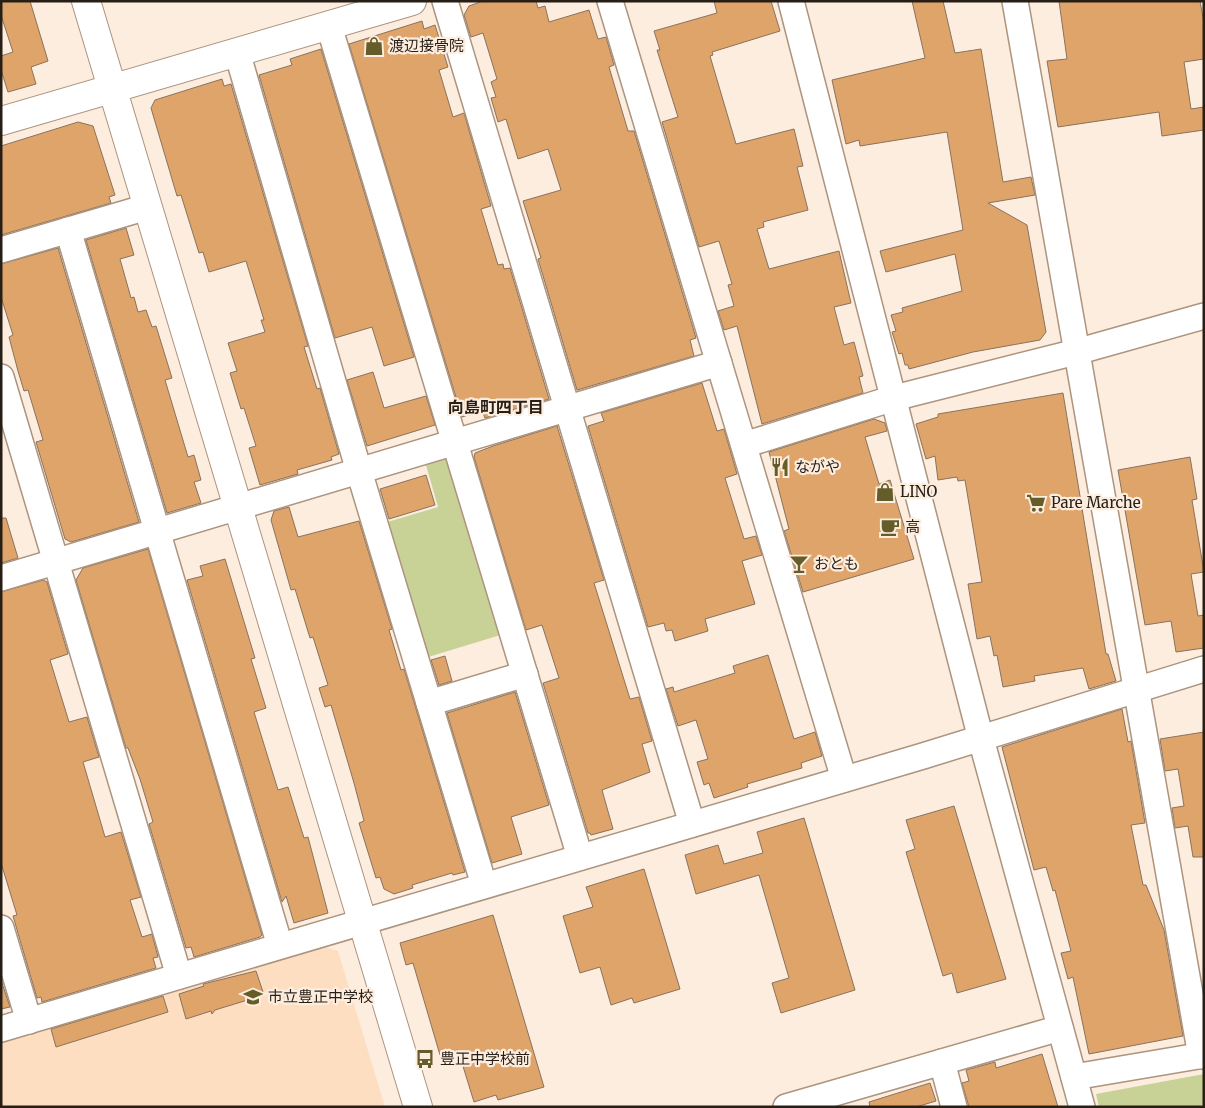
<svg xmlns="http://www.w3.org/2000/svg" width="1205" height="1108" font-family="Merriweather,'Noto Sans JP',serif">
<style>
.built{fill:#fedec0}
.green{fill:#c8d296}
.building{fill:#dfa46a;stroke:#89725d}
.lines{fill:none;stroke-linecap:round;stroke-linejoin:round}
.minor-casing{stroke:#ac947e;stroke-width:28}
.tertiary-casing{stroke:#ac947e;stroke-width:30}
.minor{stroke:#fff;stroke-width:25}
.tertiary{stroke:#fff;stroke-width:28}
.labels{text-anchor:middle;stroke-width:4.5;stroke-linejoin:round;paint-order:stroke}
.poi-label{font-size:15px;fill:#271e15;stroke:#fdeddf;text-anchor:start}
.neighbourhood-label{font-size:16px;font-weight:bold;fill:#271e15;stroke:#fdeddf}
</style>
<rect width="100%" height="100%" fill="#fdeddf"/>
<path class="built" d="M325,947l13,4 47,156h-384v-65z"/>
<g class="green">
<path d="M449,458l58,175 -82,25 -41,-135 54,-16 -12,-42z"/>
<path d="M1204,1074v33h-105l-3,-13z"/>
</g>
<g class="building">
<path d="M1,1h29l18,60 -17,6 5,17 -28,8 -7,-22v-14l12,-4 -12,-37z"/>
<path d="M483,1h53l2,7 7,-2 4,16 40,-12 9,29 8,-2 8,28 -5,2 19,64h6l62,207 -6,2 4,16 -117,34 -39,-131 3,-1 -18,-57 38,-11 -13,-41 -30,10 -12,-40 -8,3 -7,-24 5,-1 -5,-15 6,-3 -14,-46 -12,4 -7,-22 5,-9z"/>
<path d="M714,1h57l9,30 -68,21 1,3 -3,1 26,88 58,-15 9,37 -6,1 11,43 -45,12 1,5 -7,2 12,40 70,-18 12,52 -17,4 10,38 10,-3 9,34 -4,1 4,16 -101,31 -25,-98 -13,4 -6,-19 16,-5 -6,-21 4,-1 -13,-43 -20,6 -37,-125 16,-5 -21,-67h3l-6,-19 63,-18z"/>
<path d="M912,1h31l12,52 26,-4 22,133 28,-5 4,18 -47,8 39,22 19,107 -6,8 -67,12 -64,17 -1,-4h-3l-3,-12 -3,1 -7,-22 4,-1 -5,-16 12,-3 -1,-4 60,-17 -7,-37 -69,18 -6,-21 83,-21 -16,-98 -87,14 -1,-6 -13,4 -14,-64 93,-22z"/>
<path d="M1059,1h141l4,22v36l-20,3 7,47 13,-2v23l-42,6 -3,-24 -101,15 -11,-66 20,-2z"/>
<path d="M422,21l2,8 11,-4 13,42 -9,3 14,47 11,-4 27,93 -10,3 17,56 5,-1 1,5 6,-1 39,131 -64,19 -3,-7 -20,6 -113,-373z"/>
<path d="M321,49l93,308 -30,9 -12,-39 -37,11 -76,-263 33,-10 -2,-6z"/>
<path d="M222,79l2,7 7,-2 77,262 -4,1 13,42 3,-1 19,66 -8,3 1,3 -35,10 1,4 -38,11 -11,-37 7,-2 -12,-38 -3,1 -11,-36 7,-2 -9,-28 37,-11 -4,-12h3l-18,-59 -37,11 -6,-20 -4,1 -18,-58 -4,1 -26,-88 4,-8z"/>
<path d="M78,122l15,4 22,69 -6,2 2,6 -110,32v-89z"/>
<path d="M126,228l8,27 -14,4 11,39 3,-1 4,15 8,-2 6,17 4,-1 16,52 -7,2 23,77 6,-2 7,25 -7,2 7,21 -34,10 -81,-273z"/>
<path d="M58,248l81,274 -68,20 -6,-3 -29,-97 7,-2 -15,-50 -4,1 -6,-20 -9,-34 4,-2 -12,-38v-33z"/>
<path d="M373,372l11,36 42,-12 9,29 -68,21 -20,-66z"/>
<path d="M702,383l15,48 7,-2 13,45 -12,4 19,61 12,-3 6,19 -20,6 13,43 -50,15 3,12 -33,10 -3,-11 -6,1 -2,-8 -16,4 -60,-201 16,-5 -3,-8z"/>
<path d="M1063,393l43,261h2l8,27 -27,8 -6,-21 -49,8 1,5 -32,6 -6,-32 -3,1 -4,-20 -13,3 -9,-55 14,-2 -17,-102 -7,1 -1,-4 -19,3 -3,-24 -9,3 -10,-35 22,-7v-3z"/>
<path d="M874,419l11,4 2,8 -22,6 14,47 11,-4 24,79 -111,33 -19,-61 5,-2 -20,-77z"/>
<path d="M557,426l47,154 -10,3 36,116 9,-2 13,44 -10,3 8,28 -48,18 11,39 -22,6 -1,-2h-2l-45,-150 16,-5 -17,-53 -16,5 -52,-173 1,-4 18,-7z"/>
<path d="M1190,457l7,42 -5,1 12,72 -13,2 7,42 6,-1v33l-28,4 -5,-31 -26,4 -27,-155z"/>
<path d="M426,475l9,30 -46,14 -9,-30z"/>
<path d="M289,507l9,30 61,-16 33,108 -3,1 12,40 3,-1 61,203 -12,3 -1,-2 -40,12 1,3 -19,6 -10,-5 -4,-12 -4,1 -17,-55 5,-2 -10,-38 -23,-78 -6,2 -6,-19 9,-3 -15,-48 -3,1 -15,-49 -4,1 -20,-70 3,-9z"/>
<path d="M1,518h5l12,40 -17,5z"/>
<path d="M148,549l114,386 -2,2 -66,20 -3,-10 -5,1 -37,-124 4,-2 -13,-43 -12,-31h-2l-50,-168 7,-12z"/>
<path d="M225,559l30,99 -4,1 15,49 -12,4 24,78 10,-3 16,51 4,-1 20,76 -34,10 -8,-27 -4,6 -95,-322 16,-4 -3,-10z"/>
<path d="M43,580l4,2 21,72 -18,6 19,62 18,-5 12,40 -16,5 22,75 16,-5 20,65 -11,3 12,37 10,-3 6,23 -5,1 3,10 -114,34 -1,-5 -4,1 -17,-58 -7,-24 4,-1 -16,-52v-271z"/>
<path d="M768,655l26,84 21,-7 7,24 -21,7 1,5 -55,16 1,3 -34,11 -5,-15 -5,2 -7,-23 11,-3 -12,-39 -18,6 -12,-37 7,-2 1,5 61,-19 -2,-7z"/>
<path d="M445,656l7,25 -13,4 -8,-25z"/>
<path d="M515,692l34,113 -38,12 11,37 -30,9 -45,-150z"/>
<path d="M1122,709l6,33 3,-1 14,82 -14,2 12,60h3l18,45 19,106 -94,18 -16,-77 -5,2 -7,-26 10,-2 -16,-61 -2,1 -7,-24 -12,3 -32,-123z"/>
<path d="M1204,732v125h-11l-5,-31 -13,2 -3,-20 12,-2 -6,-37 -13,2 -5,-32z"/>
<path d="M954,806l52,173 -49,14 -5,-20 -9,3 -37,-124 9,-3 -9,-29z"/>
<path d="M804,818l51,172 -74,23 -9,-30 17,-5 -30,-103 -63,19 -11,-39 33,-10 6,19 39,-11 -6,-21z"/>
<path d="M644,869l36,120 -46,14 -2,-5 -21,7 -11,-38 -20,6 -17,-57 30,-9 -7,-20z"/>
<path d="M493,915l51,172 -46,13 -2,-5 -22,7 -16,-52 -18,5 -27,-92 -7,2 -6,-22z"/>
<path d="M256,971l8,24 -49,15 -3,4 -1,-3 -25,8 -7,-25 25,-8 -1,-2z"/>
<path d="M1,980l9,27 -9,2z"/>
<path d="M163,996l5,16 -112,35 -5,-18z"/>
<path d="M1042,1054l16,53h-89l-7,-24 7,-2 -3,-11 29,-8 1,6z"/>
<path d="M930,1083l6,18 -20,6h-46l-1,-5z"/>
</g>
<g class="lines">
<g class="minor-casing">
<g id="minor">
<path d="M445,1l247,823"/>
<path d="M610,1l234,778"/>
<path d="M791,1l190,738 101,368"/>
<path d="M1015,1l186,1055"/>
<path d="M329,26l251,831"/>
<path d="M237,52l122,419 125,414"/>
<path d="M68,230l212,716"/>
<path d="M1,250l146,-43"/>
<path d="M1,377l178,599"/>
<path d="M744,445l150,-47 182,-46 128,-36"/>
<path d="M1,578l718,-215"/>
<path d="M429,703l96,-29"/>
<path d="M1,928l28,93"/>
<path d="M1,1029l922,-273 281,-87"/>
<path d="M942,1062l12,45"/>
<path d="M1074,1077l130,-22"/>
<path d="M786,1107l274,-79"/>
</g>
</g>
<g class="tertiary-casing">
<g id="tertiary">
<path d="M86,1l332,1106"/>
<path d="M1,121l411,-120"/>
</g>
</g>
<use href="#minor" class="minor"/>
<use href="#tertiary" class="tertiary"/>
</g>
<defs>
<g id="shop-bare" transform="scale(1.5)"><path d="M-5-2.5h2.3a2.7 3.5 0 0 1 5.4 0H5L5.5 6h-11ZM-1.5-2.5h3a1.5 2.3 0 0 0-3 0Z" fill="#645d2a" stroke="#fdeddf" stroke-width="2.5" paint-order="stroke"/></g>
<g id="restaurant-bare" transform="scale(1.5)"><path d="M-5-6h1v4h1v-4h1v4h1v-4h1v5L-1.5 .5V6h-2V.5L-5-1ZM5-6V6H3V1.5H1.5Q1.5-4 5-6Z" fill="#645d2a" stroke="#fdeddf" stroke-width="2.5" paint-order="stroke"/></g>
<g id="supermarket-bare" transform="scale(1.5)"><path d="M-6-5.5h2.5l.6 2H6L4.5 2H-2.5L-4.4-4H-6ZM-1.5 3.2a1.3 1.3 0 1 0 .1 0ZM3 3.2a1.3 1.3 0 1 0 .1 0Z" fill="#645d2a" stroke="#fdeddf" stroke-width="2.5" paint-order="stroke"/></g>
<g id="cafe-bare" transform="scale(1.5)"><path d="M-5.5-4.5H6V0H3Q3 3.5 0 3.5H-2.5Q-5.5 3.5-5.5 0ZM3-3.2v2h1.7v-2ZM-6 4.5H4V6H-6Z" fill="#645d2a" stroke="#fdeddf" stroke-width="2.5" paint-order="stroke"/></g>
<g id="bar-bare" transform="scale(1.5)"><path d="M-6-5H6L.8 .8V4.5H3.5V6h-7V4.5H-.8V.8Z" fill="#645d2a" stroke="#fdeddf" stroke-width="2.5" paint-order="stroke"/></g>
<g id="school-bare" transform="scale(1.5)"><path d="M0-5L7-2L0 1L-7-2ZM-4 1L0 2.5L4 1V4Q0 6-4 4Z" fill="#645d2a" stroke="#fdeddf" stroke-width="2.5" paint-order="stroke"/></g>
<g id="bus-bare" transform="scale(1.5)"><path d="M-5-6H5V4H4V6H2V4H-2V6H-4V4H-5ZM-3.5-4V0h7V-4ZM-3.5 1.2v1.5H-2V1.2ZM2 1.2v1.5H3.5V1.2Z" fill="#645d2a" stroke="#fdeddf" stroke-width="2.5" paint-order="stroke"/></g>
</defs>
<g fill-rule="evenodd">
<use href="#shop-bare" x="374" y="46"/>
<use href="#restaurant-bare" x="780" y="467"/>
<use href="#shop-bare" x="885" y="492"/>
<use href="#supermarket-bare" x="1036" y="503"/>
<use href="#cafe-bare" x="890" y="527"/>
<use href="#bar-bare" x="799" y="564"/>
<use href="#school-bare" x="253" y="997"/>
<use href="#bus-bare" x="425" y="1059"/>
</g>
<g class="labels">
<g class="poi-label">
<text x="389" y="51">渡辺接骨院</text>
<text x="795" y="472">ながや</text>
<text x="900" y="497">LINO</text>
<text x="1051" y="508">Pare Marche</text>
<text x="905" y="532">高</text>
<text x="814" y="569">おとも</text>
<text x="268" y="1002">市立豊正中学校</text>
<text x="440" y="1064">豊正中学校前</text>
</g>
<g class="neighbourhood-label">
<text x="496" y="413">向島町四丁目</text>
</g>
</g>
<rect width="1205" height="1108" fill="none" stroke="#271e15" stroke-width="5"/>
</svg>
